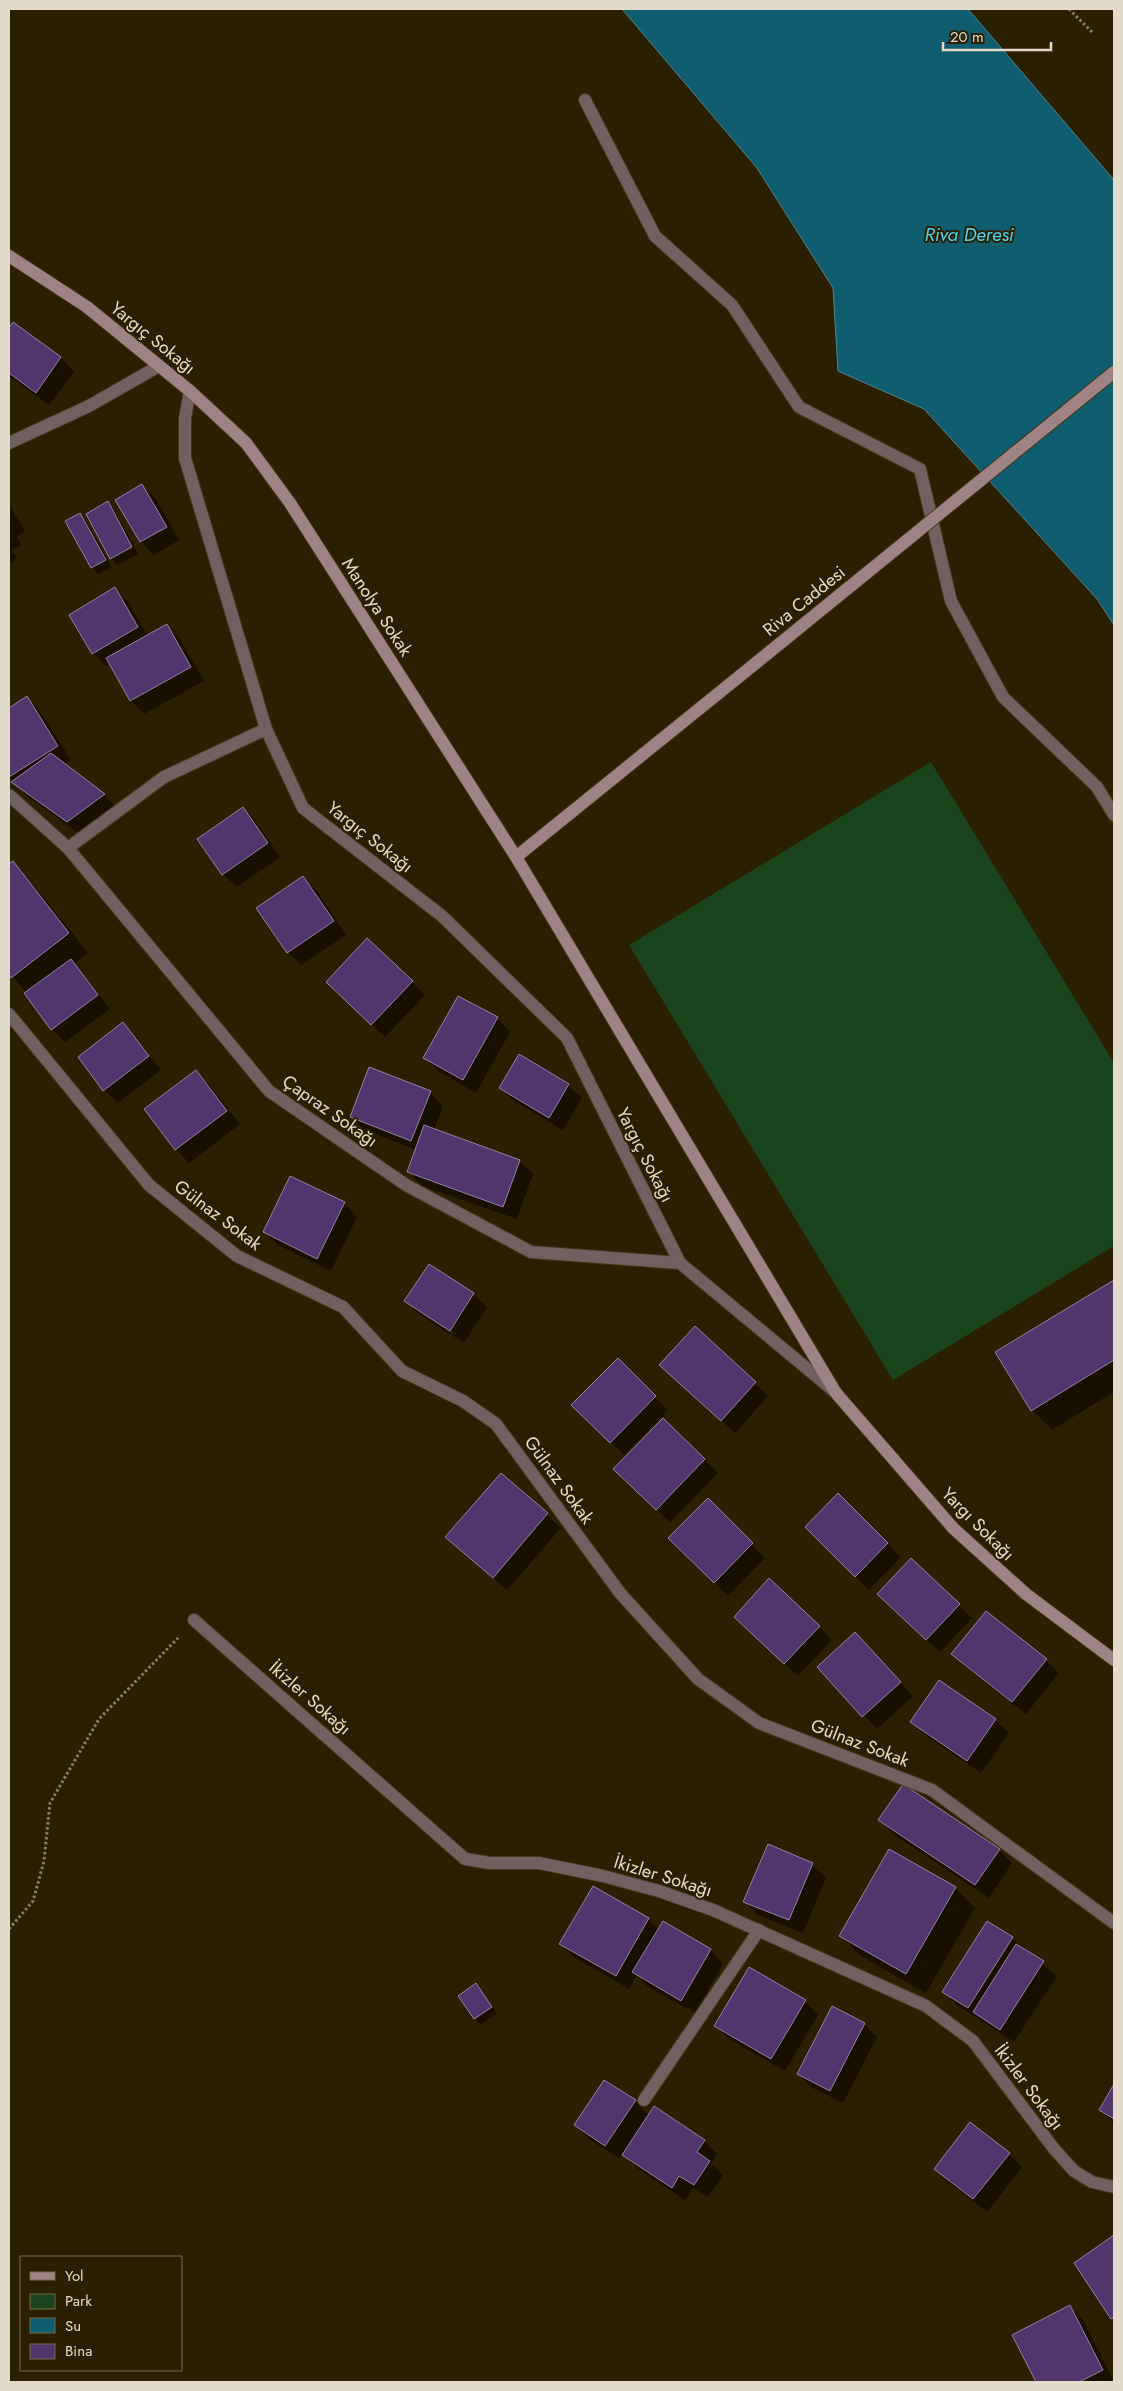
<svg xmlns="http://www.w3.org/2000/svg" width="1123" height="2391" font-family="Jost,sans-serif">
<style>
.green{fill:#1a441b}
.water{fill:#0f5d6e;stroke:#4f838a}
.shadow{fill:#0007;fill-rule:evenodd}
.building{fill:#50366c;stroke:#9284a3}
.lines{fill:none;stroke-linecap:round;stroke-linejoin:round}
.lane-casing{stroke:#45391d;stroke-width:14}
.street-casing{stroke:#45391d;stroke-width:14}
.secondary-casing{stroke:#45391d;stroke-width:14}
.path{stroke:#8a8069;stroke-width:3;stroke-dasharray:2.5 2.5;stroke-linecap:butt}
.lane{stroke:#716060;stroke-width:12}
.street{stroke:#716060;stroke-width:12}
.secondary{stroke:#9e8384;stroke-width:12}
.secondary-bridge-casing{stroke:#45391d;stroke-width:14;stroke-linecap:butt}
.secondary-bridge{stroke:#9e8384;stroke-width:12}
.labels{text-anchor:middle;stroke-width:4;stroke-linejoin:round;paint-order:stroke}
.street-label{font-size:18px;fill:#e3dbca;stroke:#2b1f01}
.water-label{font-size:19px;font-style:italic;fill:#4ed5f5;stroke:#2b1f01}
</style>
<rect width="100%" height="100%" fill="#2b1f01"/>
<path class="green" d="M931,762l183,301v183l-221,134 -264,-435z"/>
<path class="water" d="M622,9h346l146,171v445l-17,-26 -173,-190 -86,-38 -5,-83 -76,-120z"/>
<g class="shadow">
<path d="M13,324l48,34 13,14 -25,33 -40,-29v-46z"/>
<path d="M142,486l14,13 23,41 -25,15 -13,-13 -24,-42z"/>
<path d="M108,503l6,6 24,45 -21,11 -6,-7z"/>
<path d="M9,504l16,27 -8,5 4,9 -9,5 5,8 -8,5z"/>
<path d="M80,514l6,7 26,46 -14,7 -6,-7 -26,-45z"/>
<path d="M115,589l13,13 20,34 19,-10 13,13 24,42 -60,33 -13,-13 -21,-37 -4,2 -13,-13z"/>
<path d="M27,698l13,13 31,49 -7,4 40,31 13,13 -36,27 -55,-40 -17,-18v-68z"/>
<path d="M243,808l13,14 24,35 -43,30 -14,-13z"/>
<path d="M13,863l19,20 56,70 -14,11 36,45 -45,33 -13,-13 -25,-36 -18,-20v-107z"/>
<path d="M303,878l14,13 29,44 -45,30 -13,-13z"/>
<path d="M412,982l13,13 -40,42 -44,-42z"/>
<path d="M497,1018l13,14 -34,61 -38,-22 -14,-13z"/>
<path d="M123,1024l38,46 -43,33 -14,-13z"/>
<path d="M196,1072l13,13 31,39 -51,39 -13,-14 -30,-39z"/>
<path d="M568,1085l14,13 -19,32 -49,-29 -14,-13z"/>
<path d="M430,1092l13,14 -9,24 86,31 13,13 -16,45 -95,-33 -13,-14 7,-22 -51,-20 -14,-13z"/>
<path d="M344,1203l13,14 -26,54 -53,-26 -14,-13z"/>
<path d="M1114,1281v111l-62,38 -20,-20 -35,-57z"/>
<path d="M473,1294l14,13 -23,36 -45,-29 -13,-14zM419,1309l37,24 -2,2 -35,-23z"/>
<path d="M695,1328l73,68 -33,37 -61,-55z"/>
<path d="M618,1360l50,50 -44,45 -51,-50z"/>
<path d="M663,1420l55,53 -48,49 -42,-40z"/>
<path d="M501,1474l60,54 -54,62 -60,-53z"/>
<path d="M838,1495l63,62 -32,33 -62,-63z"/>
<path d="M708,1500l57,58 -37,38 -58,-58z"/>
<path d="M911,1560l61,58 -32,34 -48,-45z"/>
<path d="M819,1627l13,13 -34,36 -49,-46z"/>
<path d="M868,1647l45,49 -36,33 -58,-62z"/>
<path d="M953,1654l93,6 13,13 -33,41 -60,-47z"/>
<path d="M995,1720l14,13 -28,40 -56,-38 -13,-14z"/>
<path d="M880,1820l119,30 13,13 -23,35 -96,-64z"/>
<path d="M812,1864l14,14 -23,55 -45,-18 -13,-14z"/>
<path d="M955,1888l20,20 -49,85 -65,-37 -20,-20z"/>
<path d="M648,1919l11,11 51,20 13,14 -28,49 -48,-27 -10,-11 -8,14 -55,-32 -13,-13z"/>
<path d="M1012,1938l45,38 -43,66 -57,-37 -13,-13z"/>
<path d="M805,2001l13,14 -33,56 -56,-32 -14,-14z"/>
<path d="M493,2007l4,6 -16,11 -5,-5z"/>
<path d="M864,2024l13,13 -34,66 -32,-16 -13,-14z"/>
<path d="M1114,2086v38l-14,-14z"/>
<path d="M635,2101l14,15 55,25 13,13 -6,10 12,11 -15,22 -15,-9 -8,12 -48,-32 -15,-14 -3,4 -30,-19 -13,-14z"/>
<path d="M1009,2154l13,13 -35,45 -39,-30 -13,-13z"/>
<path d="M1114,2237v83l-38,-57z"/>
<path d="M1070,2307l13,13 31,62h-76l-25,-46z"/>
</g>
<g class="building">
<path d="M13,322l48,35 -25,36 -27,-20v-45z"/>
<path d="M142,484l25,43 -27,15 -25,-42z"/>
<path d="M108,501l24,46 -22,12 -24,-45z"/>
<path d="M80,513l26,47 -15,8 -26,-47z"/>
<path d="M115,587l23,40 -46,27 -23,-39z"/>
<path d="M167,624l24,43 -61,34 -24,-43z"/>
<path d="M27,696l31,50 -49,31v-69z"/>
<path d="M51,753l54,41 -38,28 -56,-40z"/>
<path d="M243,807l25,36 -46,32 -25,-36z"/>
<path d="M13,861l56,72 -58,45 -2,-3v-111z"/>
<path d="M303,876l31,45 -47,32 -31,-45z"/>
<path d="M367,938l46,43 -42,44 -45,-43z"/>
<path d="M71,959l27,36 -47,35 -27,-37z"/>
<path d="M458,996l40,21 -35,63 -40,-22z"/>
<path d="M123,1022l26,34 -46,35 -25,-34z"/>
<path d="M519,1054l50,30 -20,34 -50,-30z"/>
<path d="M369,1067l62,24 -20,50 -61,-24z"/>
<path d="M196,1070l31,41 -52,39 -31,-41z"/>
<path d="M424,1125l96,35 -17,47 -96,-35z"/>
<path d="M290,1176l55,26 -28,57 -54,-27z"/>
<path d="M429,1264l45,29 -24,38 -46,-30z"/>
<path d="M1114,1280v80l-83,51 -36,-59z"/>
<path d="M695,1326l61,56 -35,39 -62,-56z"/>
<path d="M618,1358l38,38 -46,47 -39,-38z"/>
<path d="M663,1418l42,41 -49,51 -43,-41z"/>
<path d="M501,1473l47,40 -55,65 -48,-41z"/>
<path d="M838,1493l50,50 -33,34 -50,-50z"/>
<path d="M708,1498l45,45 -39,40 -46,-45z"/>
<path d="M911,1558l49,46 -34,36 -49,-46z"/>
<path d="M769,1578l51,48 -36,38 -50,-47z"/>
<path d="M986,1611l61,48 -35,43 -61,-48z"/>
<path d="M855,1632l46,50 -39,35 -45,-50z"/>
<path d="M939,1680l57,39 -29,42 -57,-39z"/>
<path d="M903,1784l97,65 -25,36 -97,-65z"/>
<path d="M768,1844l45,19 -24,57 -46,-18z"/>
<path d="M889,1849l67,38 -50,87 -67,-38z"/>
<path d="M593,1886l56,32 -33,58 -57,-32z"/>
<path d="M663,1921l48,28 -30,52 -49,-29z"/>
<path d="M987,1921l26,16 -45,71 -26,-16z"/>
<path d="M1016,1944l28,17 -44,69 -27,-18z"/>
<path d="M749,1967l57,33 -35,59 -57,-33z"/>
<path d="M476,1983l16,24 -18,12 -16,-23z"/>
<path d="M832,2006l33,17 -35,68 -33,-17z"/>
<path d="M604,2080l32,20 -31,46 -31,-21z"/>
<path d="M1114,2084v35l-15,-9z"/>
<path d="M654,2106l51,34 -8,12 13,9 -16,24 -15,-9 -7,12 -50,-33z"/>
<path d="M970,2122l40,31 -37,46 -39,-30z"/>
<path d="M1114,2235v82l-3,2 -37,-56z"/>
<path d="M1070,2305l33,65 -24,12h-43l-24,-47z"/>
</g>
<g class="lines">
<g class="lane-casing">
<g id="lane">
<path d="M585,100l70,136 77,69 67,102 121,62 31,132 52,96 94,90 17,28"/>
<path d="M644,2100l115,-170"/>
</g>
</g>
<g class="street-casing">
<g id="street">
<path d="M190,391l-5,27v40l81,271 37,79 139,108 125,122 113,225 154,128"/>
<path d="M9,443l80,-37 70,-40"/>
<path d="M9,795l59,53 201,243 137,94 125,67 149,11"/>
<path d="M68,848l96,-71 102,-48"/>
<path d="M9,1014l140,171 88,71 106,51 59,64 61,30 33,23 124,169 78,86 61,44 173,67 182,133"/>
<path d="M194,1620l271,239 25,4h49l64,13 56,15 54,19 213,96 47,35 82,109 19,21 18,11 22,5"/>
</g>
</g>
<g class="secondary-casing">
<g id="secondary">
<path d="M9,256l78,51 103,84 56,52 44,60 226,354 320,536 117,135 73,66 88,66"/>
<path d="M516,857l251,-203"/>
</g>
</g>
<g class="path">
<path d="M1069,9l24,24"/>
<path d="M9,1929l24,-28 11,-40 6,-58 49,-84 79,-81"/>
</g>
<use href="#lane" class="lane"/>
<use href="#street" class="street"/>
<use href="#secondary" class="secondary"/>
<g class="secondary-bridge-casing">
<path id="secondary-bridge" d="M767,654l347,-282"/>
</g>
<use href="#secondary-bridge" class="secondary-bridge"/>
</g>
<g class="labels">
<g class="street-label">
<text transform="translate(153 338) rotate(39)" y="6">Yargıç Sokağı</text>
<text transform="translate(804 601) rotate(-39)" y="6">Riva Caddesi</text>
<text transform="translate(377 607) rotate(57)" y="6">Manolya Sokak</text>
<text transform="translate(370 837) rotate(38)" y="6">Yargıç Sokağı</text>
<text transform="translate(330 1111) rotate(35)" y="6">Çapraz Sokağı</text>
<text transform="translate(645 1155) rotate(63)" y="6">Yargıç Sokağı</text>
<text transform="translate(218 1215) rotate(37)" y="6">Gülnaz Sokak</text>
<text transform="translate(559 1480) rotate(54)" y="6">Gülnaz Sokak</text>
<text transform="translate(978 1524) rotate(45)" y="6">Yargı Sokağı</text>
<text transform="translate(310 1698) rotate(41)" y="6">İkizler Sokağı</text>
<text transform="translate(860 1743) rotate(21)" y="6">Gülnaz Sokak</text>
<text transform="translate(663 1876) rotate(17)" y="6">İkizler Sokağı</text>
<text transform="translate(1029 2087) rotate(53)" y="6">İkizler Sokağı</text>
</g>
<g class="water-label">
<text x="969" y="241">Riva Deresi</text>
</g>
</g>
<rect width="1123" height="2391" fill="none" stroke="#e3dbca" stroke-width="20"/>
<rect x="20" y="2256" width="162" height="115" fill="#2b1f01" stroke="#756a51"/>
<rect x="30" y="2272" width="25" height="8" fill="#9e8384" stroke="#756a51"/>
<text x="65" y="2281" font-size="15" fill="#e3dbca">Yol</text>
<rect x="30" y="2294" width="25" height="15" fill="#1a441b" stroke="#756a51"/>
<text x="65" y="2306" font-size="15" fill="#e3dbca">Park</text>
<rect x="30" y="2318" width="25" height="15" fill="#0f5d6e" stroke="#756a51"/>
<text x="65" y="2331" font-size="15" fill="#e3dbca">Su</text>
<rect x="30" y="2344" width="25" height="15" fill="#50366c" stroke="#756a51"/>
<text x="65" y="2356" font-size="15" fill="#e3dbca">Bina</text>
<path d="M943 42v8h108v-8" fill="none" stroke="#e3dbca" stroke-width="2.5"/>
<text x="950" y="42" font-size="15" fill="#e3dbca" stroke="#2b1f01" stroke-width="4" paint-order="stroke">20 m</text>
</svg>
